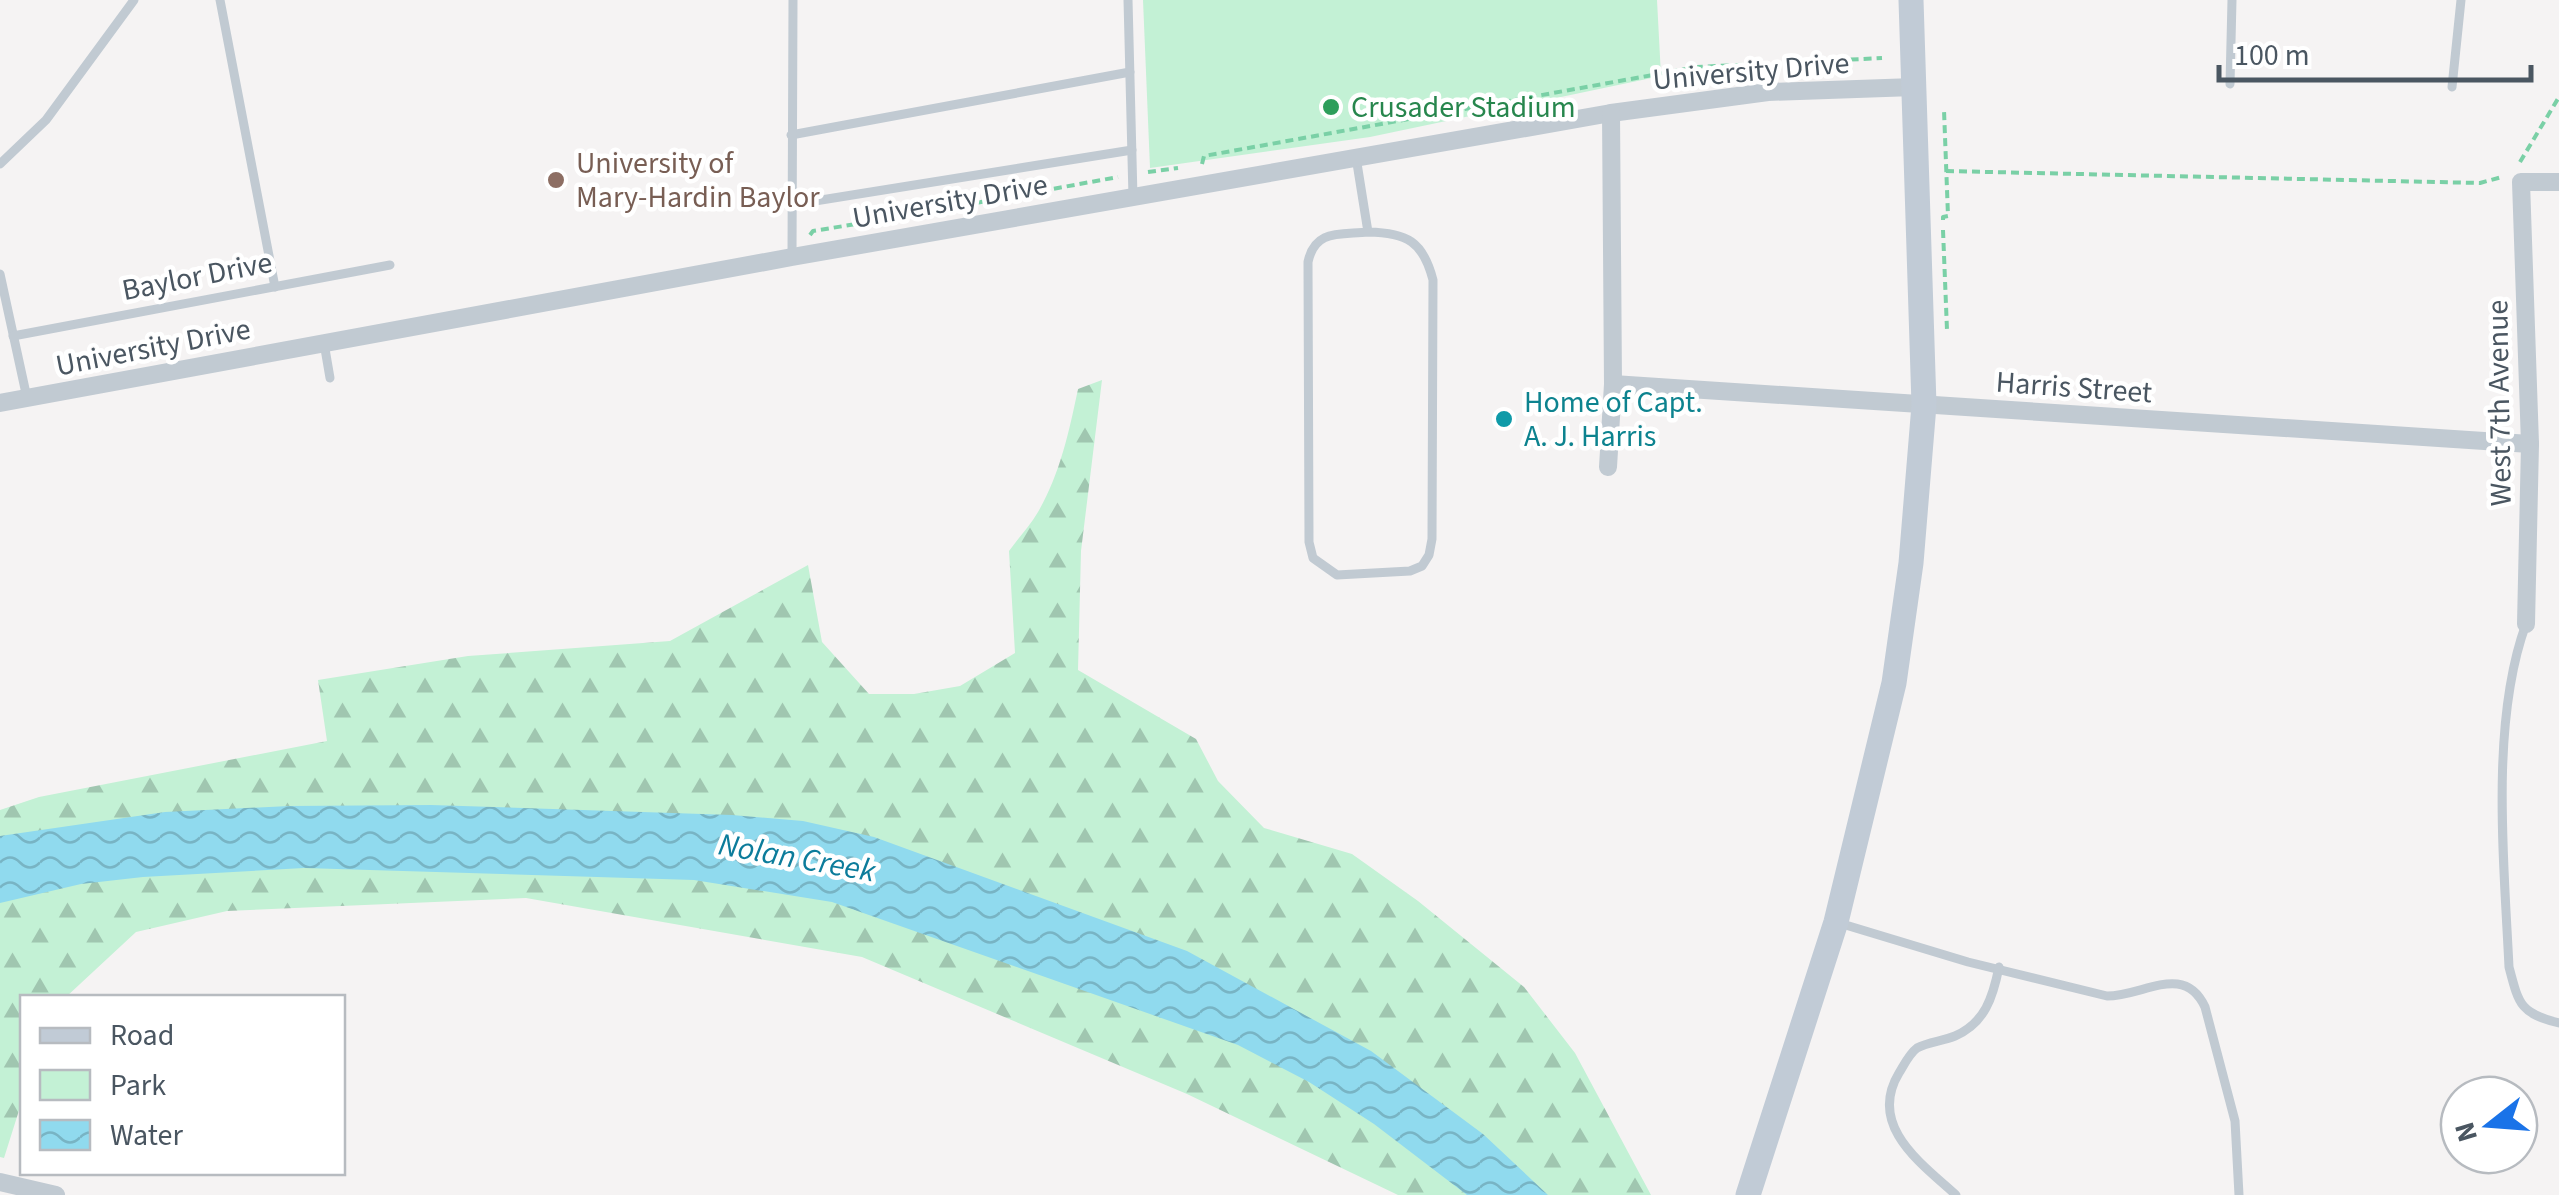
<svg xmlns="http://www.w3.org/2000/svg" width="2559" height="1195" font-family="'Source Sans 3',sans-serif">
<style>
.forest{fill:url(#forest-firs)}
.green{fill:#c3f1d5}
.water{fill:url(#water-waves)}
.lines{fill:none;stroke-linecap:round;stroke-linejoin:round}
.path{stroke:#7ad0a6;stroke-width:4;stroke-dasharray:8 5;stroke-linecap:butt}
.lane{stroke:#c1cad2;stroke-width:9}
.street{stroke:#c1cad2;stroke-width:18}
.secondary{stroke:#c1cbd6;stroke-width:25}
.leisure-dot{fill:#2e9e5b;stroke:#fff;stroke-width:4}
.education-dot{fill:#8d6e63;stroke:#fff;stroke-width:4}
.culture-dot{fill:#0f9aa8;stroke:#fff;stroke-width:4}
.labels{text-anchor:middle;stroke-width:9;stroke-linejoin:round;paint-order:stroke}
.street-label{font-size:30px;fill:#4a5661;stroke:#fff}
.leisure-label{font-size:30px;fill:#27864d;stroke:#fff;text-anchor:start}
.education-label{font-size:30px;fill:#785e54;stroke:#fff;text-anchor:start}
.culture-label{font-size:30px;fill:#0d838f;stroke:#fff;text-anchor:start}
.water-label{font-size:32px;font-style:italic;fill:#0c7c9b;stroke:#fff}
</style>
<defs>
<pattern id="forest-firs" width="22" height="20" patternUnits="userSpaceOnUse" patternTransform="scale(2.5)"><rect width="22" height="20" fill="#c3f1d5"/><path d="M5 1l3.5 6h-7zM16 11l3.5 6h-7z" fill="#a0c6b0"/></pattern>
<pattern id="water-waves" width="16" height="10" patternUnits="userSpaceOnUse" patternTransform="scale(2.5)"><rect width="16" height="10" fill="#90daee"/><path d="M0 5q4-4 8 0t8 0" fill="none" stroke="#78b4c4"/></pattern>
</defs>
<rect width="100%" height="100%" fill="#f5f3f3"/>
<path class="forest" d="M1102,380l-21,171 -3,119 118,69 22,42 46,47 88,26 66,47 106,86 51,66 76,142h-253l-211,-101 -325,-137 -336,-59 -299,13 -91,21 -70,65 -44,1v103l-18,57 -4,-1v-347l39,-13 288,-56 -9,-61 150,-24 202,-15 138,-76 14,77 47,52h45l46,-8 55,-33 -6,-102c9,-13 21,-25 29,-39 22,-38 31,-80 40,-123z"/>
<path class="green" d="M1143,0h514l4,76 -291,61 -220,31z"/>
<path class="water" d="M431,805l301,10 71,6 71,16 313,114 184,100 112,83 65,61h-81l-93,-71 -65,-42 -71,-37 -406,-143 -138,-22 -390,-12 -161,9 -62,7 -81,19v-67l165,-24 124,-6z"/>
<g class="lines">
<g class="path">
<path d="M2520,162l39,-65"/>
<path d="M1202,164l2,-8 493,-89 185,-9"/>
<path d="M1946,171l534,12 22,-6"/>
<path d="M1148,172l30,-4"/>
<path d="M926,212l192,-35"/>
<path d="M1943,220v-3l5,-1 -4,-106"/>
<path d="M1943,230l4,100"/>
<path d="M810,235l3,-4 74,-12"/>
</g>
<g class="lane">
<path d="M220,0l55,287"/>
<path d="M1128,0l5,197"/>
<path d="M2230,84l2,-84"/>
<path d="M2452,87l9,-87"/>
<path d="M791,135l339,-63"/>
<path d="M1356,157l12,75c-28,3 -53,-3 -60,30l1,280 4,16 24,17 73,-4 12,-5 7,-11 3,-16 1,-259c-10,-39 -26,-47 -65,-48"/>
<path d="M0,164l46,-44 88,-120"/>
<path d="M790,205l342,-55"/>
<path d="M792,257l1,-257"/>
<path d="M0,274l27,124"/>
<path d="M13,336l377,-71"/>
<path d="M324,343l6,35"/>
<path d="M2526,624c-36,98 -22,238 -17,343 10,38 11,46 50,56"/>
<path d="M1839,923l129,39 139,34c37,0 77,-34 98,11l30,114 4,74"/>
<path d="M1956,1195c-34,-31 -89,-69 -57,-122 5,-8 10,-19 18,-25 11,-6 26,-7 38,-12 30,-13 38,-39 44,-69"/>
</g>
<g class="street">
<path d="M1613,384l917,60"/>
<path d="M0,403l792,-146 819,-144 157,-21 146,-5"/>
<path d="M1608,467l5,-83 -2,-271"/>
<path d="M2526,624l4,-180 -9,-262h38"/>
<path d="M0,1182l56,13"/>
</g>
<path class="secondary" d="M1748,1195l88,-273 58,-239 17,-120 13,-158 -13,-405"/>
</g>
<circle class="leisure-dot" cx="1331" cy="107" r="10"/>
<circle class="education-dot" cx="556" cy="180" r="10"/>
<circle class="culture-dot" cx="1504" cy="419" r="10"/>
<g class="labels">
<g class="street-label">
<text transform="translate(1751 71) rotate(-5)" y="10">University Drive</text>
<text transform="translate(950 201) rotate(-10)" y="10">University Drive</text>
<text transform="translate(197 276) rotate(-11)" y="10">Baylor Drive</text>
<text transform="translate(153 347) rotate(-11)" y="10">University Drive</text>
<text transform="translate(2074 387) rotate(4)" y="10">Harris Street</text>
<text transform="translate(2499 403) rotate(-91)" y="10">West 7th Avenue</text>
</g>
<g class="leisure-label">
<text x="1351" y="117">Crusader Stadium</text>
</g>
<g class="education-label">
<text x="576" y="173">University of<tspan x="576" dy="34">Mary-Hardin Baylor</tspan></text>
</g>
<g class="culture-label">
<text x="1524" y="412">Home of Capt.<tspan x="1524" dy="34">A. J. Harris</tspan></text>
</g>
<g class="water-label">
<text transform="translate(797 857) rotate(10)" y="11">Nolan Creek</text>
</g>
</g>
<rect x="20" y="995" width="325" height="180" fill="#ffffff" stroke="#b7bbc0" stroke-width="2.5"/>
<rect x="40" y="1028" width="50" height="15" fill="#c1cbd6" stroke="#b7bbc0" stroke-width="2.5"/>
<text x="110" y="1045" font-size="30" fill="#4a5661">Road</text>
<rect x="40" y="1070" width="50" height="30" fill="#c3f1d5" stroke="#b7bbc0" stroke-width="2.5"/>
<text x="110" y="1095" font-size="30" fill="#4a5661">Park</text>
<rect x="40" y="1120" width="50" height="30" fill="url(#water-waves)" stroke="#b7bbc0" stroke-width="2.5"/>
<text x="110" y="1145" font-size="30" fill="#4a5661">Water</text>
<g transform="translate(2489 1125) rotate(253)"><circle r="48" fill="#ffffff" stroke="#b7bbc0" stroke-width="2.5"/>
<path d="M0-8L18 38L0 25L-18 38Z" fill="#1a73e8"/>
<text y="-15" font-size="28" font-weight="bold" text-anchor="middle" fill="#4a5661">N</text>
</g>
<path d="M2219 65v15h312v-15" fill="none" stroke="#4a5661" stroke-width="5"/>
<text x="2234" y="65" font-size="30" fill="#4a5661" stroke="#ffffff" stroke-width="8" paint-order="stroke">100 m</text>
</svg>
